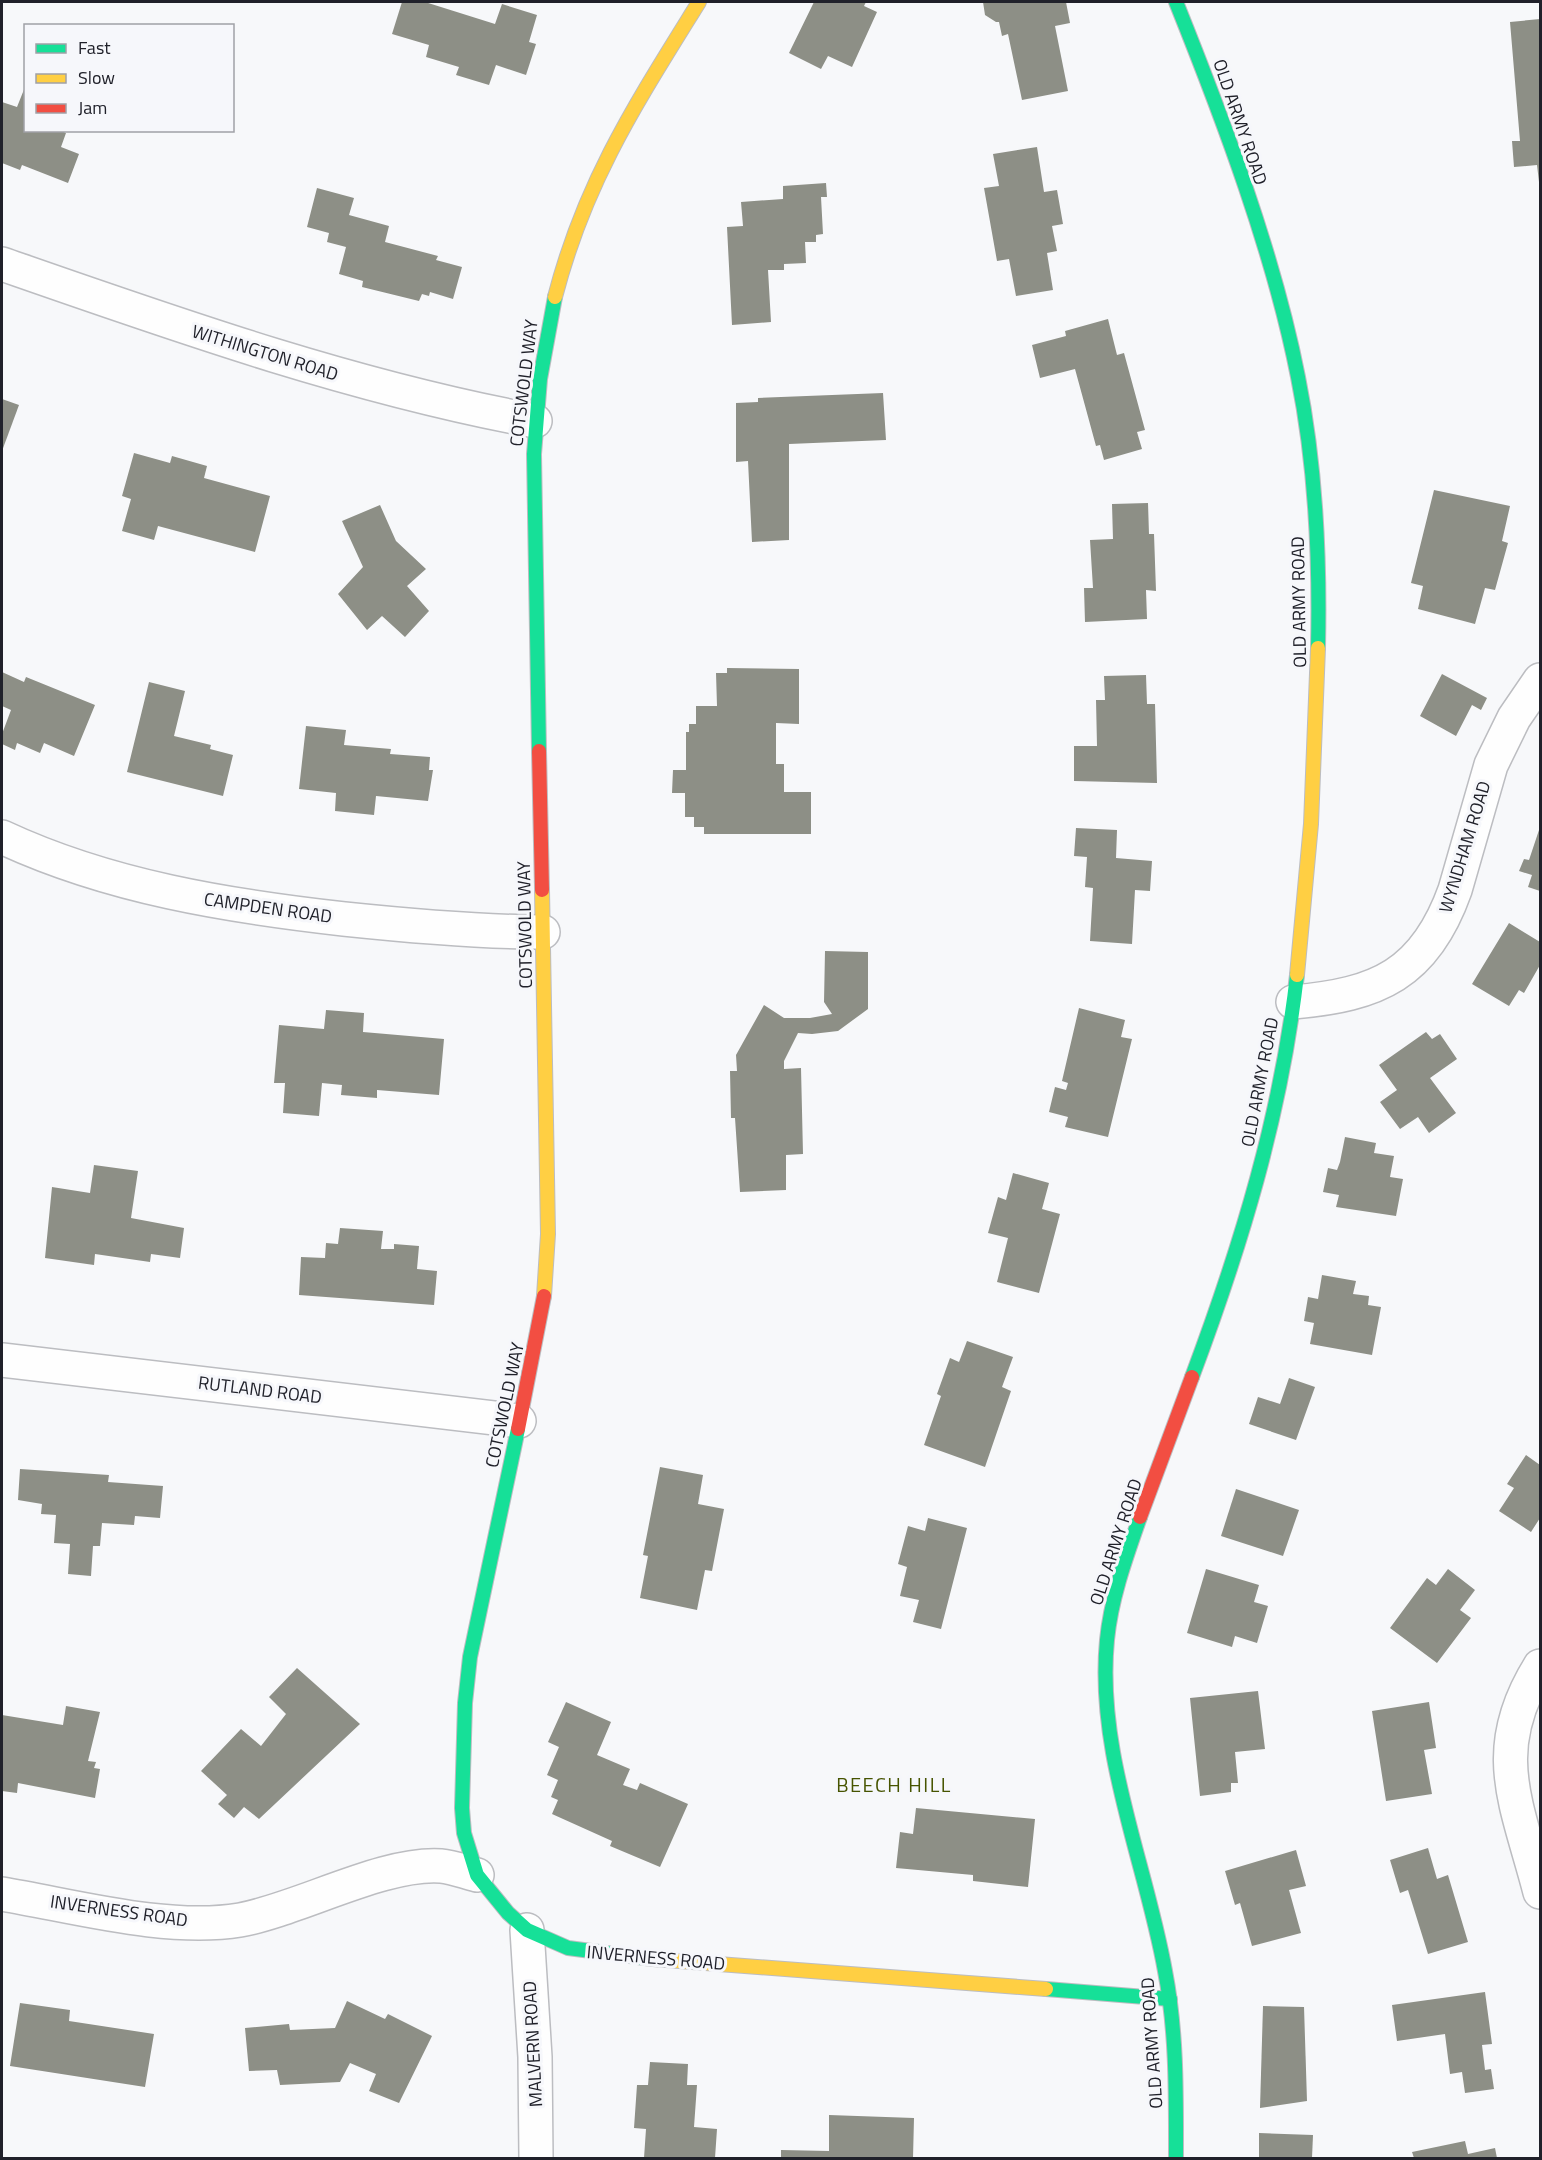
<svg xmlns="http://www.w3.org/2000/svg" width="1542" height="2160" font-family="'Titillium Web',sans-serif">
<style>
.building{fill:#8d8f86}
.lines{fill:none;stroke-linecap:round;stroke-linejoin:round}
.street-casing{stroke:#bcbdc1;stroke-width:36}
.fast-casing{stroke:#bcbdc1;stroke-width:16}
.slow-casing{stroke:#bcbdc1;stroke-width:16}
.jam-casing{stroke:#bcbdc1;stroke-width:16}
.street{stroke:#fefefe;stroke-width:33}
.fast{stroke:#16e098;stroke-width:14}
.slow{stroke:#ffcf43;stroke-width:14}
.jam{stroke:#f24e42;stroke-width:14}
.labels{text-anchor:middle;stroke-width:6;stroke-linejoin:round;paint-order:stroke}
.street-label{font-size:18px;fill:#20212a;stroke:#f6f7fb}
.neighbourhood-label{font-size:20px;letter-spacing:1.5px;fill:#475400;stroke:#f6f7fb}
</style>
<rect width="100%" height="100%" fill="#f7f8fa"/>
<g class="building">
<path d="M402,2h23l70,22 7,-20 35,11 -8,27 7,2 -10,31 -30,-10 -7,20 -33,-10 3,-8 -33,-10 3,-12 -37,-11z"/>
<path d="M814,2h52l-2,4 13,6 -25,55 -24,-11 -7,13 -32,-16z"/>
<path d="M983,2h83l4,21 -15,3 13,65 -46,9 -14,-66 -6,2 -3,-14h-3l-11,-7z"/>
<path d="M1540,19v163h-1l-2,-17 -23,2 -2,-26h8l-10,-119z"/>
<path d="M25,87l1,43h33l7,3 -5,14 18,7 -11,29 -46,-18 -2,5 -18,-7v-61l15,5z"/>
<path d="M1037,147l7,45 13,-2 6,34 -11,2 5,25 -10,2 6,37 -37,6 -7,-37 -12,2 -13,-73 15,-2 -6,-32z"/>
<path d="M826,183l1,14h-6l2,37 -7,1v7h-11l1,21 -22,1v6h-16l3,52 -39,3 -5,-98 16,-1 -2,-24 42,-3v-13z"/>
<path d="M317,188l37,10 -5,17 40,11 -4,16 53,14 -2,4 26,7 -9,32 -23,-7 -1,4 -7,-2 -3,7 -57,-14 1,-6 -24,-7 7,-27 -19,-5 2,-9 -22,-6z"/>
<path d="M1108,319l9,36 7,-2 21,77 -8,2 5,17 -38,11 -4,-15 -4,1 -21,-77 -35,9 -8,-33 34,-9 -1,-5z"/>
<path d="M883,393l3,47 -97,4v96l-37,2 -4,-81 -12,1v-59l22,-1v-4z"/>
<path d="M2,399l17,6 -17,46z"/>
<path d="M134,453l36,10 2,-7 35,10 -3,12 66,18 -15,56 -97,-26 -4,14 -32,-9 9,-32 -9,-3z"/>
<path d="M1434,490l76,16 -8,35 6,2 -13,47 -10,-2 -10,36 -57,-15 5,-23 -12,-3z"/>
<path d="M1148,503l1,31h5l2,57 -10,-1 1,29 -62,3 -1,-34h9l-3,-48 23,-1 -1,-35z"/>
<path d="M380,505l16,36 30,28 -19,17 22,25 -24,26 -23,-21 -15,14 -29,-36 25,-27 -21,-46z"/>
<path d="M727,668l72,1v55l-23,-1v41h8v28h27v42h-107v-7h-10v-10h-9v-24h-13l1,-23h13v-38h3v-8h7v-18h21l-1,-33h11z"/>
<path d="M2,672l22,10 2,-5 69,28 -21,51 -30,-13 -4,10 -23,-10 -2,7 -13,-6v-10l9,-24 -9,-4z"/>
<path d="M1442,674l45,24 -6,12 -9,-5 -16,31 -36,-20z"/>
<path d="M1146,675l1,29h8l2,79 -83,-2v-35h23l-1,-46h9l-1,-24z"/>
<path d="M149,682l36,9 -11,45 37,9 -1,4 23,6 -10,41 -96,-24z"/>
<path d="M306,726l40,4 -2,15 47,4 -1,5 40,3 -1,13h4l-5,31 -52,-5 -2,19 -39,-4 1,-18 -37,-4z"/>
<path d="M1540,827v64l-12,-4 4,-12 -13,-4 5,-12 5,1z"/>
<path d="M1076,828l41,2 -1,28 36,3 -2,30 -15,-1 -3,54 -42,-3 3,-53 -8,-1 2,-30 -13,-1z"/>
<path d="M1509,923l31,19v23l-16,28 -5,-3 -10,16 -37,-22z"/>
<path d="M825,951l43,1v57l-30,22 -26,3 -14,-1 -14,28v8l17,-1 2,86 -17,1v35l-46,2 -5,-74h-4l-1,-47h7l-1,-16 28,-50 20,13h26l22,-4 -8,-12z"/>
<path d="M1079,1008l46,12 -4,17 11,2 -24,98 -43,-10 3,-10 -19,-5 6,-25 11,3 2,-7 -6,-2z"/>
<path d="M326,1010l38,3 -1,19 81,7 -5,56 -62,-5v8l-36,-3 1,-10 -20,-2 -3,33 -36,-3 2,-30h-11l5,-58 45,4z"/>
<path d="M1426,1032l6,7 8,-5 17,25 -27,19 26,35 -27,20 -11,-16 -18,12 -20,-27 17,-12 -18,-25z"/>
<path d="M1345,1137l31,6 -2,10 20,3 -4,21 13,2 -7,37 -60,-9 3,-12 -16,-3 5,-24 9,2 3,-8z"/>
<path d="M94,1165l44,6 -7,47 53,10 -4,30 -29,-4 -1,8 -55,-8 -1,11 -49,-7 7,-71 38,6z"/>
<path d="M1013,1173l36,10 -7,26 18,5 -21,79 -42,-11 11,-44 -20,-5 10,-36 8,3z"/>
<path d="M340,1228l43,3 -2,18h13v-5l25,2 -2,23 20,2 -3,34 -135,-10 2,-38 24,1 1,-15 12,1z"/>
<path d="M1322,1275l34,6 -3,13 16,2 -1,9 13,2 -9,48 -62,-11 4,-21 -10,-2 4,-24 10,2z"/>
<path d="M967,1341l46,16 -11,30 9,4 -26,76 -61,-22 17,-49 -4,-2 13,-36 9,4z"/>
<path d="M1289,1378l26,9 -19,53 -47,-16 9,-27 22,7z"/>
<path d="M1526,1455l14,10v53l-9,14 -32,-21 15,-23 -7,-4z"/>
<path d="M660,1467l43,8 -5,29 26,5 -12,62 -7,-1 -8,40 -57,-12 8,-42 -5,-1z"/>
<path d="M20,1469l89,6 -1,7 55,4 -3,32 -25,-2 -1,9 -32,-2 -2,23h-7l-2,30 -23,-2 2,-30 -16,-1 2,-28 -15,-1 1,-10 -24,-4z"/>
<path d="M1236,1489l63,21 -16,46 -62,-20z"/>
<path d="M928,1518l39,10 -26,101 -28,-7 6,-22 -19,-4 7,-29 -9,-3 10,-38 17,5z"/>
<path d="M1206,1569l53,16 -5,17 14,4 -11,37 -22,-7 -3,11 -45,-14z"/>
<path d="M1448,1569l27,21 -15,20 11,8 -34,45 -47,-35 37,-50 9,7z"/>
<path d="M297,1668l63,56 -101,95 -15,-12 -10,11 -16,-14 9,-9 -26,-24 40,-42 20,17 25,-32 -17,-17z"/>
<path d="M1258,1691l7,58 -30,3 3,31h-7v9l-31,4 -10,-98z"/>
<path d="M566,1702l45,20 -14,33 33,14 -7,16 14,5 3,-7 48,21 -28,63 -50,-21 2,-5 -60,-27 6,-14 -7,-3 7,-17 -11,-5 12,-28 -11,-5z"/>
<path d="M1429,1702l7,46 -12,2 8,44 -46,7 -14,-90z"/>
<path d="M66,1706l34,6 -12,49 8,1 -2,6 6,1 -5,29 -77,-15 -1,10 -15,-2v-76l61,10z"/>
<path d="M916,1808l119,11 -7,68 -55,-6v-6l-77,-7 4,-36 13,2z"/>
<path d="M1428,1848l9,31 11,-4 20,67 -40,12 -20,-64 -8,3 -10,-33z"/>
<path d="M1296,1850l10,36 -17,4 12,43 -49,13 -12,-43 -5,2 -10,-34z"/>
<path d="M1485,1992l7,52 -10,1 3,25 6,-1 3,20 -29,4 -3,-21 -12,2 -5,-40 -48,7 -5,-36z"/>
<path d="M347,2001l38,18 3,-5 44,22 -33,67 -30,-12 7,-17 -26,-11 -10,19 -60,3 -3,-15 -28,1 -4,-43 44,-4 1,6 45,-2z"/>
<path d="M20,2003l50,7 -1,11 85,13 -9,53 -135,-21z"/>
<path d="M1263,2006l41,1 3,94 -47,7z"/>
<path d="M650,2062l38,2 -1,21h10l-3,42 23,2 -2,29h-71l2,-29 -12,-1 3,-43h11z"/>
<path d="M829,2115l85,3 -1,40h-132v-8l48,1z"/>
<path d="M1259,2133l54,2 -1,23h-53z"/>
<path d="M1465,2141l3,13 27,-6 2,10h-83l-2,-6z"/>
</g>
<g class="lines">
<g class="street-casing">
<g id="street">
<path d="M2,264c175,61 350,123 533,157"/>
<path d="M2,837c107,50 226,69 342,82 67,7 133,13 199,13"/>
<path d="M1293,1002c85,-7 132,-28 162,-112l36,-125 23,-47 26,-38"/>
<path d="M2,1360l517,61"/>
<path d="M1540,1666c-53,85 -23,137 0,226"/>
<path d="M2,1894c72,12 165,38 238,26 60,-11 143,-58 201,-54 12,1 24,6 36,9"/>
<path d="M527,1930l8,127 1,101"/>
</g>
</g>
<g class="fast-casing">
<g id="fast">
<path d="M1176,2c47,117 98,252 122,375 18,89 22,181 20,271"/>
<path d="M539,751l-5,-297 6,-75 15,-82"/>
<path d="M1192,1377c49,-131 89,-262 105,-402"/>
<path d="M518,1429l-48,228 -5,46 -3,105 2,25 13,42 31,38 19,17 41,18 85,11"/>
<path d="M1140,1517c-14,40 -29,81 -33,123 -11,113 39,223 58,331 12,62 11,125 11,187"/>
<path d="M1046,1989l124,10"/>
</g>
</g>
<g class="slow-casing">
<g id="slow">
<path d="M555,297c30,-116 82,-195 144,-295"/>
<path d="M542,890l6,344 -4,62"/>
<path d="M1297,975l14,-151 7,-176"/>
<path d="M653,1959l393,30"/>
</g>
</g>
<g class="jam-casing">
<g id="jam">
<path d="M539,751l3,139"/>
<path d="M518,1429l26,-133"/>
<path d="M1140,1517l52,-140"/>
</g>
</g>
<use href="#street" class="street"/>
<use href="#fast" class="fast"/>
<use href="#slow" class="slow"/>
<use href="#jam" class="jam"/>
</g>
<g class="labels">
<g class="street-label">
<text transform="translate(1240 122) rotate(71)" y="6">OLD ARMY ROAD</text>
<text transform="translate(265 353) rotate(17)" y="6">WITHINGTON ROAD</text>
<text transform="translate(524 383) rotate(-83)" y="6">COTSWOLD WAY</text>
<text transform="translate(1299 602) rotate(-91)" y="6">OLD ARMY ROAD</text>
<text transform="translate(1465 847) rotate(-73)" y="6">WYNDHAM ROAD</text>
<text transform="translate(268 908) rotate(8)" y="6">CAMPDEN ROAD</text>
<text transform="translate(525 925) rotate(-91)" y="6">COTSWOLD WAY</text>
<text transform="translate(1260 1082) rotate(-79)" y="6">OLD ARMY ROAD</text>
<text transform="translate(260 1390) rotate(7)" y="6">RUTLAND ROAD</text>
<text transform="translate(505 1405) rotate(-78)" y="6">COTSWOLD WAY</text>
<text transform="translate(1116 1542) rotate(-72)" y="6">OLD ARMY ROAD</text>
<text transform="translate(119 1911) rotate(8)" y="6">INVERNESS ROAD</text>
<text transform="translate(656 1958) rotate(5)" y="6">INVERNESS ROAD</text>
<text transform="translate(1152 2043) rotate(-94)" y="6">OLD ARMY ROAD</text>
<text transform="translate(533 2044) rotate(-93)" y="6">MALVERN ROAD</text>
</g>
<g class="neighbourhood-label">
<text x="894" y="1792">BEECH HILL</text>
</g>
</g>
<rect width="1542" height="2160" fill="none" stroke="#20212a" stroke-width="6"/>
<rect x="24" y="24" width="210" height="108" fill="#f6f7fb" stroke="#a0a1a7" stroke-width="1.5"/>
<rect x="36" y="44" width="30" height="9" fill="#16e098" stroke="#a0a1a7" stroke-width="1.5"/>
<text x="78" y="54" font-size="18" fill="#20212a">Fast</text>
<rect x="36" y="74" width="30" height="9" fill="#ffcf43" stroke="#a0a1a7" stroke-width="1.5"/>
<text x="78" y="84" font-size="18" fill="#20212a">Slow</text>
<rect x="36" y="104" width="30" height="9" fill="#f24e42" stroke="#a0a1a7" stroke-width="1.5"/>
<text x="78" y="114" font-size="18" fill="#20212a">Jam</text>
</svg>
